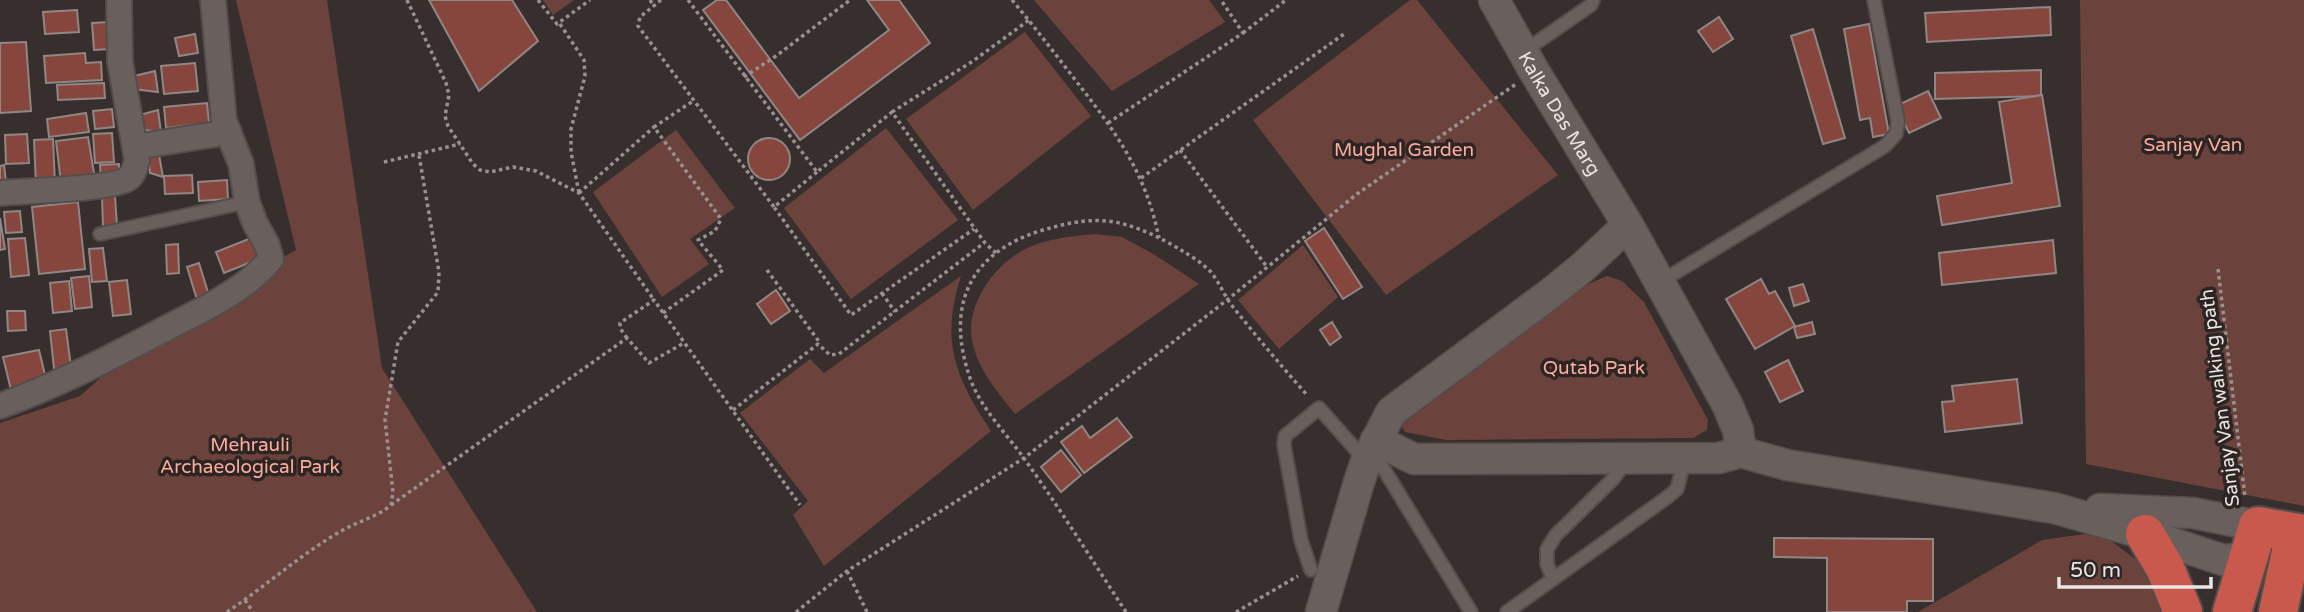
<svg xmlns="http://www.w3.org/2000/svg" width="2304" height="612" font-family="'Varela Round',sans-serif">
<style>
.green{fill:#6c433c}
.building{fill:#87463d;stroke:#908684;stroke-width:2}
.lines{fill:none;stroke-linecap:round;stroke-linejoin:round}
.service-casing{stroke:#534d4b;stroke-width:16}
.minor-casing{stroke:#534d4b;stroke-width:28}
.tertiary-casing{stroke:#534d4b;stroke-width:33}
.trunk-casing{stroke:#534d4b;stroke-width:42}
.path{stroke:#989190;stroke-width:3.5;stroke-dasharray:3.5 3.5;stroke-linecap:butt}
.service{stroke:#69605e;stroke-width:12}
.minor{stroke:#69605e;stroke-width:24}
.tertiary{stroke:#69605e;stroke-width:30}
.trunk{stroke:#c9594c;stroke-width:38}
.labels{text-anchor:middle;stroke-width:7;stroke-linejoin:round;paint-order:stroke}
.street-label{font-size:19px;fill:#ebe5e4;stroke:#2c2523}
.park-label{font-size:19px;fill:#fcac9f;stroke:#2c2523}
</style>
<rect width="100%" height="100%" fill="#372f2d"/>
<g class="green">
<path d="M236,0h91l55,368 155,244h-537v-189l80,-27 71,-63 145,-83z"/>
<path d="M543,0h31l-21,15z"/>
<path d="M1034,0h175l16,22 -113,69z"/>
<path d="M1410,0h7l141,175 -172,120 -133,-175z"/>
<path d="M2080,0h224v506l-218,-42z"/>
<path d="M1025,32l66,84 -118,94 -67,-91z"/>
<path d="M886,128l72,92 -107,79 -67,-91z"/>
<path d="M676,130l59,78 -45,31 19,25 -47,33 -69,-105z"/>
<path d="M1095,234l27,3 33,18 44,29 -184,130c-17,-22 -38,-45 -43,-74 -7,-37 26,-81 60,-94 20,-8 42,-10 63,-12z"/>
<path d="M1303,245l35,52 -59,52 -41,-49z"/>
<path d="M961,276c-21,65 -6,101 30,155l-167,135 -31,-51 15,-14 -68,-88 70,-54 14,14z"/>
<path d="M1607,276l15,5 22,21 64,118 -1,10 -14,8 -247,2 -41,-8 -5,-8 4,-18 180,-120z"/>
<path d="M2099,532l52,39 14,41h-247l124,-72z"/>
</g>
<g class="building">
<path d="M429,0h83l26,41 -59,50z"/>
<path d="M717,0h9l73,98 90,-68 -22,-30h32l31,43 -130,97 -97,-130z"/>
<path d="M2050,7l1,28 -124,7 -2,-29z"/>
<path d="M77,10l2,22 -34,2 -2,-22z"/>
<path d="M1719,17l14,22 -20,13 -15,-21z"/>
<path d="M109,22l2,27 -17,1 -2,-27z"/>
<path d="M1869,24l20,110 -16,3 -3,-19 -10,2 -16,-91z"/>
<path d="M1813,29l32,109 -22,6 -32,-108z"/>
<path d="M195,34l3,19 -19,3 -4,-18z"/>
<path d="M26,42l5,69 -31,2v-70z"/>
<path d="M85,53l1,10 15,-1 1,18 -56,3 -2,-27z"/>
<path d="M195,63l3,28 -34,3 -3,-28z"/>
<path d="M2041,70v26l-106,3v-26z"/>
<path d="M155,71l3,21 -24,-3 -4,-12z"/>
<path d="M104,83l1,15 -47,2 -1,-15z"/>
<path d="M1928,91l13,27 -32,15 -13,-27z"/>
<path d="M2042,95l18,111 -118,19 -5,-29 75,-13 -13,-81z"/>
<path d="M207,103l2,20 -43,5 -2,-21z"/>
<path d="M112,109l2,18 -19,2 -2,-18z"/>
<path d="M158,110l3,22 -23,-3 -2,-13z"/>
<path d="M86,113l3,19 -40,5 -2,-18z"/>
<path d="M112,133l2,29 -19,1 -2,-29z"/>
<path d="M27,134l2,29 -23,1 -1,-29z"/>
<path d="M88,137l7,42 -34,4 -5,-42z"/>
<circle cx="769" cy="159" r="21"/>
<path d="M53,139l2,45 -19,1 -2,-45z"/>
<path d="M158,149l5,28 -13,-4 -2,-21z"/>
<path d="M119,164v16l-18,1 -1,-16z"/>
<path d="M4,165l3,25 -7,1v-25z"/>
<path d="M192,175l1,18 -28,1 -1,-18z"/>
<path d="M227,180l1,19 -29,2 -1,-19z"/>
<path d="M115,196l2,30 -14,1 -1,-30z"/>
<path d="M78,202l7,67 -46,5 -7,-67z"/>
<path d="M20,211l2,21 -16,1 -2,-21z"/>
<path d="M0,218l5,31 -5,1z"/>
<path d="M1324,228l38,59 -19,12 -38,-58z"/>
<path d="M25,238l4,37 -18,2 -3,-38z"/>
<path d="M251,238l8,21 -35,14 -8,-21z"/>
<path d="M2053,240l3,33 -114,12 -3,-32z"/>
<path d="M178,244l1,29 -12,1 -1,-29z"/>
<path d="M103,248l4,33 -15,1 -3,-33z"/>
<path d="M199,263l11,36 -12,4 -11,-36z"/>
<path d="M89,276l3,31 -17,2 -4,-31z"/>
<path d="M1761,279l8,15 6,-3 20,35 -40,23 -29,-50z"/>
<path d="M127,280l4,34 -18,2 -4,-34z"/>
<path d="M69,281l3,30 -19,2 -3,-30z"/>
<path d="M1803,284l6,17 -15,5 -5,-18z"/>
<path d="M776,290l14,21 -19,13 -14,-20z"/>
<path d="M7,311h18l1,19 -18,1z"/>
<path d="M1332,322l9,15 -11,8 -10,-15z"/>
<path d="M1812,322l3,12 -18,4 -3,-11z"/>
<path d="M66,329l5,38 -17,2 -4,-38z"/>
<path d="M39,350l7,29 -35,11 -8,-33z"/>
<path d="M1788,360l15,31 -23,11 -15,-30z"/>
<path d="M2017,379l5,44 -77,9 -3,-30 12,-1 -2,-15z"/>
<path d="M1117,418l15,19 -48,36 -23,-31 21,-16 8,12z"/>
<path d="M1061,450l20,25 -20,17 -20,-25z"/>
<path d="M1774,538l159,1v62h-26v11h-80v-54l-53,-1z"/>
</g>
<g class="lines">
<g class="service-casing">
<g id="service">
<path d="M1523,52l68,-47 2,-5"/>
<path d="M100,234l147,-32"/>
<path d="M1660,282l225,-136 11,-12 2,-12 -24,-122"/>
<path d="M1374,453l97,159"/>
<path d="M1311,570l-10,-30 -17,-95 1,-9 34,-28 46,52"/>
<path d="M1553,579l-6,-15v-15l9,-14 57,-56 13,-18"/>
<path d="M1507,612l162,-116 8,-7 8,-31"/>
</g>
</g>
<g class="minor-casing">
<g id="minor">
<path d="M135,147l94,-15"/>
<path d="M0,193c22,-2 114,-4 127,-14 7,-4 8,-12 10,-19l-17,-98 -1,-62"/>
<path d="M0,406c58,-21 111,-49 165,-77 36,-19 80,-38 106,-70l-4,-14 -12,-22 -8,-21 -6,-38 -17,-43 -11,-121"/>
</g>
</g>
<g class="tertiary-casing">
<g id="tertiary">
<path id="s1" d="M1494,0l40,71 94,154 99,179 11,26 3,22"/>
<path d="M1376,440l38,19 305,-1 22,-6 46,13 267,43 91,26 78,26 25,-2"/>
<path d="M2100,509l93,4 65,13"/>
<path d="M1321,612l38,-130 7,-21 25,-49 160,-119 32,-26 45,-42"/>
</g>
</g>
<g class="trunk-casing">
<g id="trunk">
<path d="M2145,534l20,34 18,44"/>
<path d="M2232,612l26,-86 46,8"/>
<path d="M2278,612l17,-79"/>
</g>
</g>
<g class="path">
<path d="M407,0l39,83 3,12 -4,21 3,10 25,38 7,6 10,2 23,-5 23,4 43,22 75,107"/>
<path d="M538,0l19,24 33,-24"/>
<path d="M650,0l4,6"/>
<path d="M661,0l-21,17 -2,9 136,181"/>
<path d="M688,0l129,172 75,-60 93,131 11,10"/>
<path d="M1012,0c21,25 41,51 61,77 41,53 72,93 86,161"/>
<path d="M560,24l24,36 1,16 -14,53v23l8,41"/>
<path d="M1243,33l43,-33"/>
<path d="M744,77l32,-21 74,-56"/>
<path d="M892,112l81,-51 56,-41"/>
<path d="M1108,123l135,-90 -22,-33"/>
<path d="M1180,150l87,117"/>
<path d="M384,162l76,-18"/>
<path d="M817,172l-43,35 77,108 123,-86"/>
<path d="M1141,178l203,-144"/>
<path d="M579,193l75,-66"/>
<path d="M2218,269l27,228"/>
<path d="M767,270l53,73"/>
<path d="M882,293l13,19"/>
<path d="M663,313l60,-43 -25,-30 17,-9 6,-12 -67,-92 39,-26"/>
<path d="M627,338l-7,-10v-5l34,-23 146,205"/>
<path d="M733,410l85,-66 12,11 9,-1 145,-111"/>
<path d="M391,505l236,-167 22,25 35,-20"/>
<path d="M847,571l20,41"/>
<path d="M245,600l8,12"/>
<path d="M227,612c39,-26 75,-59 116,-82 16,-9 34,-13 48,-25l2,-13 -8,-72 13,-78 40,-50 1,-20 -20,-117"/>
<path d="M796,612l51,-41 177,-113 203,-158 130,-106 159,-110"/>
<path d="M1126,612c-34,-52 -67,-105 -103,-155 -18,-25 -43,-50 -53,-79 -25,-72 -1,-126 73,-148 21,-6 41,-11 63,-9 26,2 56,17 78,31 9,5 19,12 26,19 9,10 14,25 23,36 24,30 49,60 75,89"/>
<path d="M1236,612l62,-36"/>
</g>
<use href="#service" class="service"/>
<use href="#minor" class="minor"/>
<use href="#tertiary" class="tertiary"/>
<use href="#trunk" class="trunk"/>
</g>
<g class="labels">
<g class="street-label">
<text dy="7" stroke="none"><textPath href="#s1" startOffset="131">Kalka Das Marg</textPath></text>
<text transform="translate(2219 398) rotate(-97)" y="7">Sanjay Van walking path</text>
</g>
<g class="park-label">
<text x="2193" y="151">Sanjay Van</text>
<text x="1404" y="156">Mughal Garden</text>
<text x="1594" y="374">Qutab Park</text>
<text x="250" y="451">Mehrauli<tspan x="250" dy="22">Archaeological Park</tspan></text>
</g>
</g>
<path d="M2059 577v10h152v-10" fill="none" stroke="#ebe5e4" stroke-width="3.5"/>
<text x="2070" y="577" font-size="21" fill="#ebe5e4" stroke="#2c2523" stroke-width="5" paint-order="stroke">50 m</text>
</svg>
